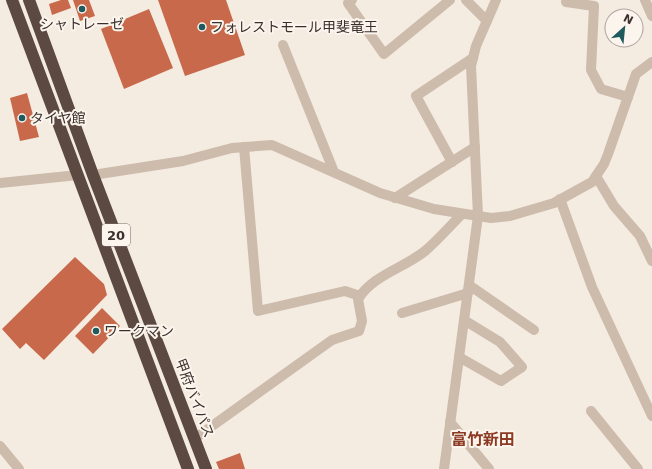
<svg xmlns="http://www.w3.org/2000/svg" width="652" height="469" font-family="'DejaVu Sans','Noto Sans JP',sans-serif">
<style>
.building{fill:#c8694b}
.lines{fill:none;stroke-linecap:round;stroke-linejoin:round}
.minor{stroke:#cdbbac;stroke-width:10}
.highway{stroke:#5c4a42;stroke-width:12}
.poi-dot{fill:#1f5a5e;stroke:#fbf5ee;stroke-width:1.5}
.labels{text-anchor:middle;stroke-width:4;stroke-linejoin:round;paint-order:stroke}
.shield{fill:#fbf5ee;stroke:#756b66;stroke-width:1}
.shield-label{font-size:13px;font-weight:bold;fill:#3b302b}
.poi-label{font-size:14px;fill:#3b302b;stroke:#fbf5ee;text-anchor:start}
.street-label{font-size:14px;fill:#3b302b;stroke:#fbf5ee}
.quarter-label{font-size:16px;font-weight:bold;fill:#8c3b22;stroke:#fbf5ee}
</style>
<rect width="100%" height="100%" fill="#f4ebe1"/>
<g class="building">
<path d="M61,0h7l3,8 -19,7 -3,-11z"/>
<path d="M73,0h16l6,16 -15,5z"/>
<path d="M158,0h68l19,55 -60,21z"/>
<path d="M149,9l24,59 -49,21 -23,-60z"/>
<path d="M27,93l12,44 -19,4 -10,-43z"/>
<path d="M75,257l29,27 3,11 -63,65 -18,-17 -6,6 -18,-20z"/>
<path d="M102,308l18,18 -27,28 -18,-18z"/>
<path d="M240,453l5,16h-26l-3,-7z"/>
</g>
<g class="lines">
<g class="minor">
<path d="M352,0l-4,3 36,51 66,-54"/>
<path d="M466,0l21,21"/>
<path d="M567,0l-1,2 28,4 -3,64 10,19 27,8"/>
<path d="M645,0l7,16"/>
<path d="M283,45l51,127"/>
<path d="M244,147l14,164 87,-20 15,5"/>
<path d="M452,162l-36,-66 57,-38"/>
<path d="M93,175l90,-14 49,-13 40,-3 108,48 54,16 57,9 19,-2 44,-13 38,-21 12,-18 4,-10 28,-80 16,-12"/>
<path d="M596,176l18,30 26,30 12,25"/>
<path d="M0,183l78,-8"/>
<path d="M395,198l80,-51"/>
<path d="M560,199l32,88 60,129"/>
<path d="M469,285l65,45"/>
<path d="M402,313l66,-20"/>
<path d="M459,357l42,24 21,-14 -22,-25 -36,-22"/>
<path d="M591,411l47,58"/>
<path d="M450,422l39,47"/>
<path d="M194,439l138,-99 27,-9 3,-10 -4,-22c15,-24 46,-31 67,-48 13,-11 25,-25 37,-37"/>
<path d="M0,446l19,23"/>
<path d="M444,469l34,-253 -7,-150 5,-20 20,-46"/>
</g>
<g class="highway">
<path d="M12,0l176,469"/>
<path d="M29,0l64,175 113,294"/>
</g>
</g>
<g class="poi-dot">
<circle cx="82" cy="9" r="4"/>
<circle cx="202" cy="27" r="4"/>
<circle cx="22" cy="118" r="4"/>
<circle cx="96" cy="331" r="4"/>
</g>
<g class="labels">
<rect class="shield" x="102" y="224" width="28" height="22" rx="3"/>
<g class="shield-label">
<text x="116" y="240">20</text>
</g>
<g class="poi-label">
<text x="82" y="29" text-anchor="middle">シャトレーゼ</text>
<text x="210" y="32">フォレストモール甲斐竜王</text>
<text x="30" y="123">タイヤ館</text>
<text x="104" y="336">ワークマン</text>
</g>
<g class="street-label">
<text transform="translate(195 398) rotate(69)" y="5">甲府バイパス</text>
</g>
<g class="quarter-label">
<text x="483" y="445">富竹新田</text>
</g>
</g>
<g transform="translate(624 28) rotate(27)"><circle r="19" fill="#fbf5ee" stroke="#aea6a0"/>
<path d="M0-3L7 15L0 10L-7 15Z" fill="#1f5a5e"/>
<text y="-6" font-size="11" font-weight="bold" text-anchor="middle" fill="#3b302b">N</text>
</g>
</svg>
